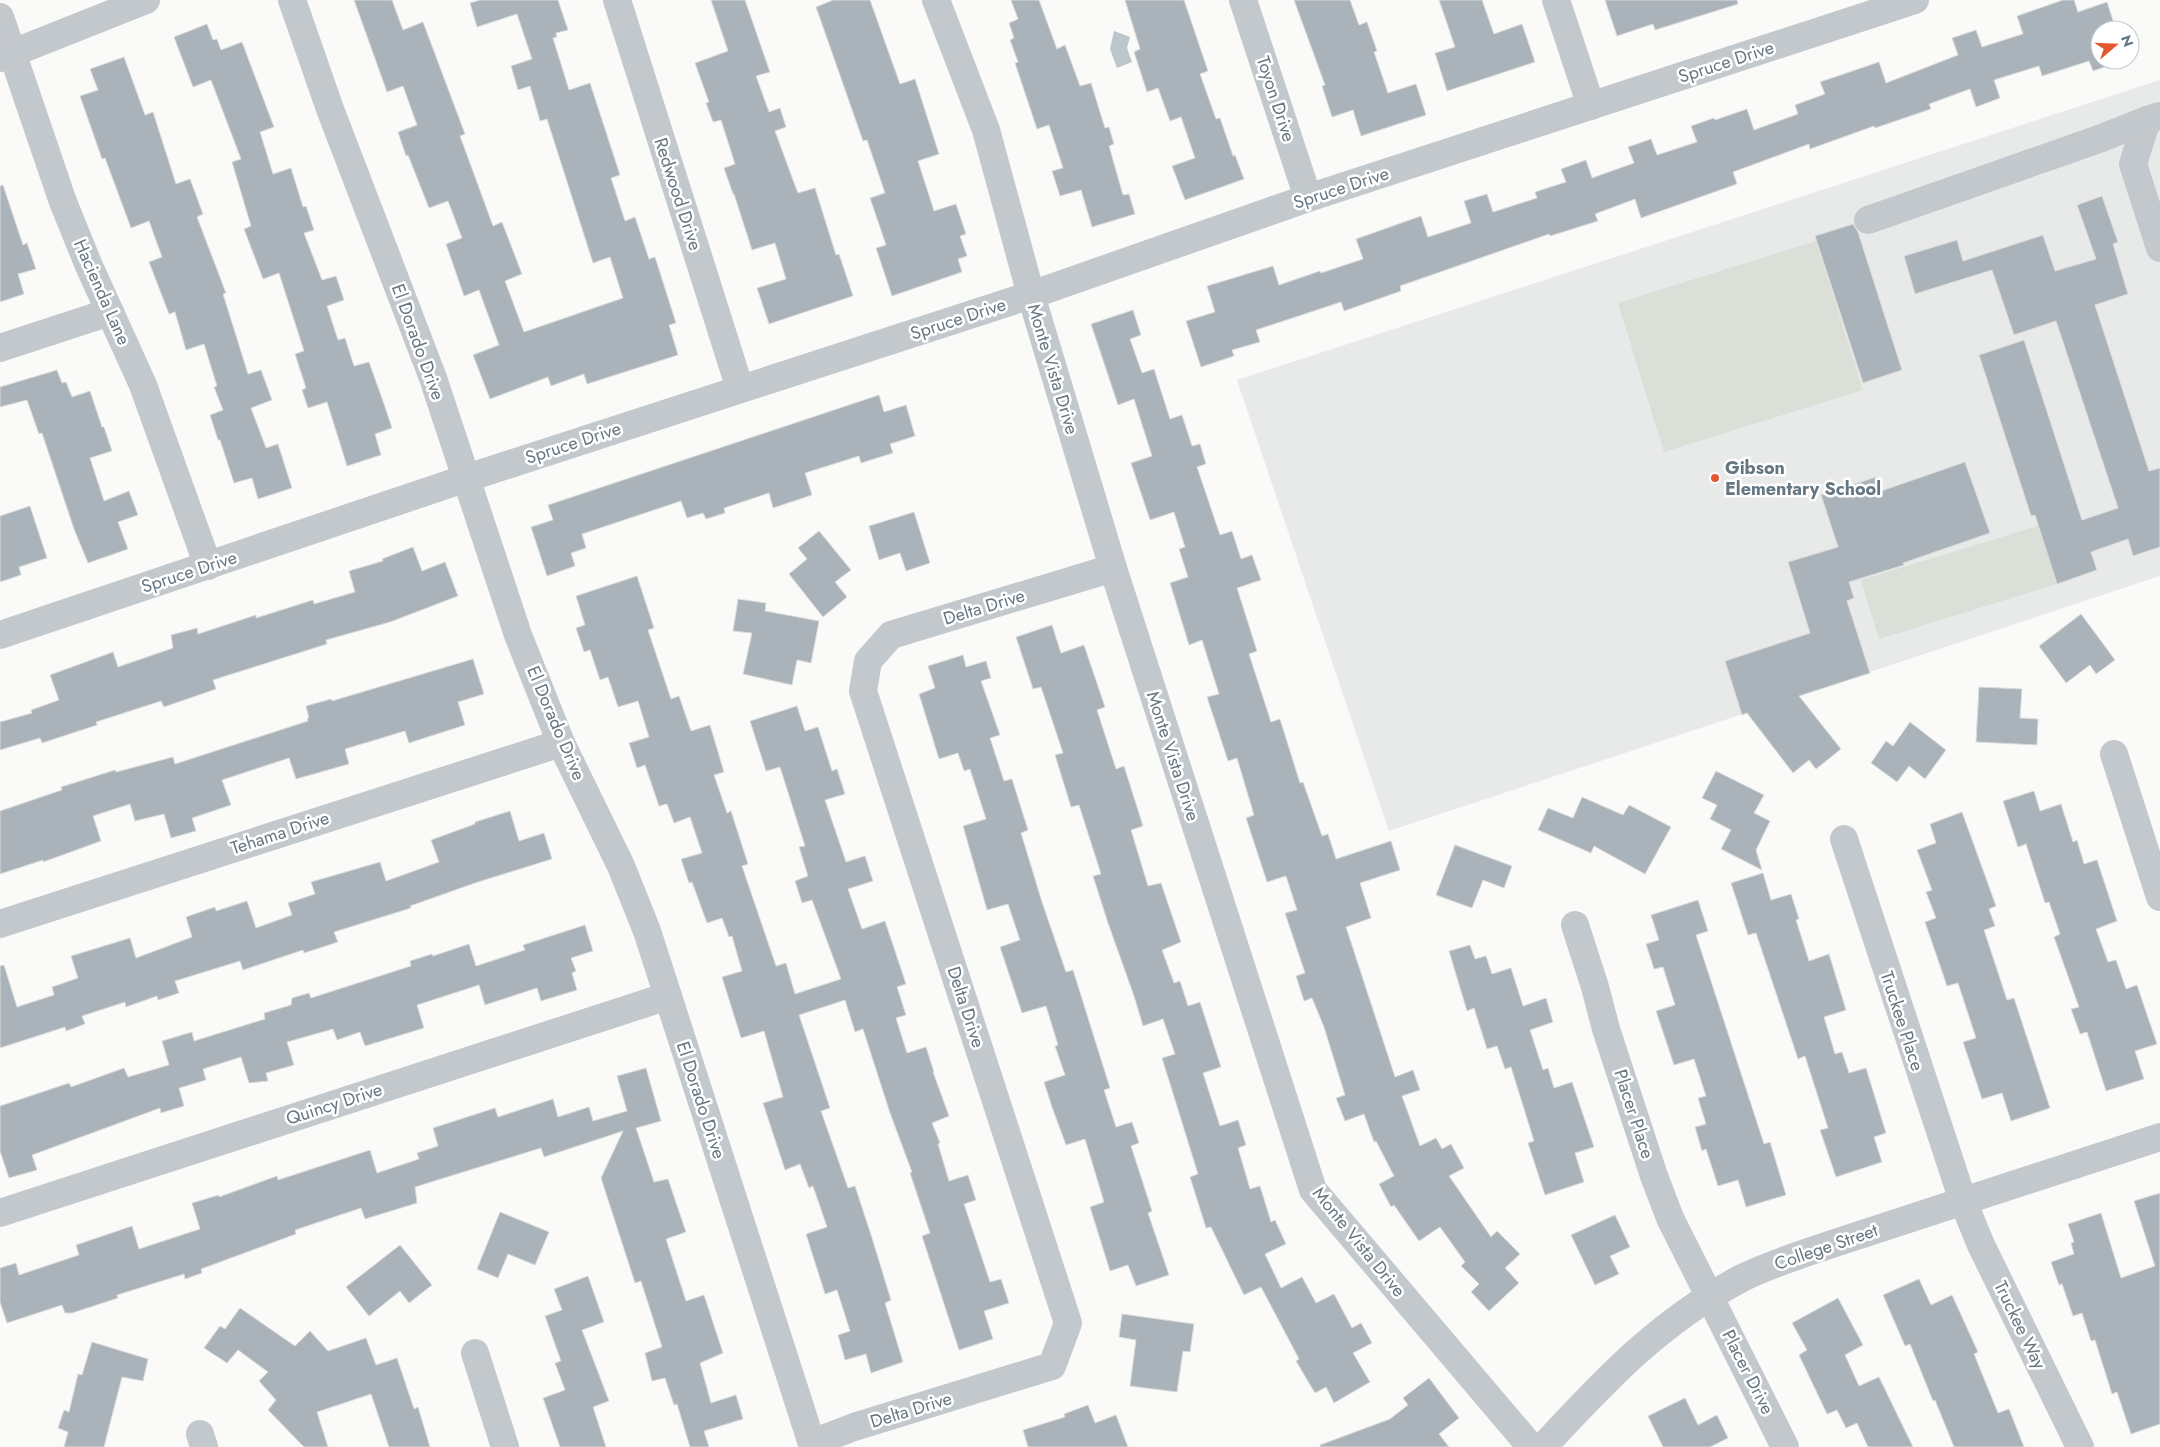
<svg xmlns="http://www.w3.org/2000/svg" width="2160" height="1447" font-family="Jost,sans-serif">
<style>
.built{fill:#e8e9e9}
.green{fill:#dadfd7}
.water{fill:#bbc7cb}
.building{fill:#aab3b9;stroke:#dcdcda}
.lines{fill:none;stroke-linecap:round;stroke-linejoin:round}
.minor{stroke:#c3c8cc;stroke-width:28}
.poi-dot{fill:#e4572e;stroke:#fff;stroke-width:2}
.labels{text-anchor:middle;stroke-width:5;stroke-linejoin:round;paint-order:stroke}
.street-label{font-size:18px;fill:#657683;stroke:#fff}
.poi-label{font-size:18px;font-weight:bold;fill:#657683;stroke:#fff;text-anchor:start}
</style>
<rect width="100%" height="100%" fill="#fafaf8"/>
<path class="built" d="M2160,80v496l-771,255 -152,-451z"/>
<g class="green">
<path d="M1816,241l47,149 -199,62 -46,-149z"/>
<path d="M2038,526l19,58 -178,55 -18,-59z"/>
</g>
<path class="water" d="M1114,31l16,6 -3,11 5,14 -15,6 -7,-19z"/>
<g class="building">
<path d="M354,0h38l11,30 20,-8 42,112 -5,2 33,90 9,-4 20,52 -17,7 19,51 99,-34 -13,-41 -17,6 -46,-144 -7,2 -10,-35 -12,4 -7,-24 21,-7 -15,-45 -40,13 -7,-24 10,-3h78l10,30 -12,3 1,4 -4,1 16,52 21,-7 30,92 -9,3 14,43 10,-4 14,42 6,-2 21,66 -7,2 9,30 -91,29 -3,-10 -33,12 -3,-9 -58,22 -17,-44 26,-10 -20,-55 -15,6 -18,-52 16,-6 -14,-37 -19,7 -21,-53 -2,1 -8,-24 19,-7 -14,-39 -16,6z"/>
<path d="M711,0h34l25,72 -14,4 13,36 11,-4 6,19 -11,4 18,49 5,13 17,-5 21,67 3,-1 14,42 -84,28 -12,-36 29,-9 -11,-36 -23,7 -18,-56h-1l-9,-26 11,-4 -14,-44 -8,2 -7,-19 3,-1 -14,-39 33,-12z"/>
<path d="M833,0h37l30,84 15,-5 24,75 -21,7 16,50 22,-7 10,30 -6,2 7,20 -9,3 4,13 -70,24 -16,-48 10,-3 -16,-47 15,-5 -18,-53 -4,1 -47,-134z"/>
<path d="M1011,0h28l18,49 8,-4 15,41 11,-3 14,45 4,-1 5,17 -5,2 14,49 6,-1 6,20 -43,13 -11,-37 -21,6 -8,-25 11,-3 -14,-43 -12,4 -22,-66 3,-1 -8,-22 4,-2 -5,-15 9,-4z"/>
<path d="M1125,0h59l24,71 -8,3 16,45 4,-1 13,38 2,-1 9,24 -59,21 -13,-34 23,-8 -14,-41 -11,4 -12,-33 -11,4 -13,-40 6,-3z"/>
<path d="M1294,0h56l9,25 8,-3 10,29 -3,1 14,41 28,-9 10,31 -65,21 -8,-26 -21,7 -10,-31 3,-1z"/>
<path d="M1439,0h43l12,34 28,-10 13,38 -88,29 -12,-38 20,-6z"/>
<path d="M1605,0h132l1,4 -83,26 -2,-6 -36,12z"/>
<path d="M2063,0h11l4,12 29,-10 9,28h-16v30h25l-32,11 -4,-10 -47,15 -3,-10 -45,14 6,18 -24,9 -6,-18 -41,15 2,5 -56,19 -1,-2 -64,23 -1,-5 -76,28 4,12 -96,34 -6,-19 -40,15 3,7 -48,15 -1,-2 -149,52 1,5 -57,20 -3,-9 -85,28 4,12 -28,8 2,6 -33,11 -15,-46 29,-9 -8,-26 66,-20 6,19 41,-14 1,2 42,-14 -7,-20 65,-23 7,21 43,-14 -7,-22 23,-7 6,18 44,-14 -2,-6 31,-10 -5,-13 25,-9 6,18 42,-15 -6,-16 23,-8 6,16 40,-13 -6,-16 23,-8 1,2 32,-11 7,21 44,-16 -3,-9 30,-11 -5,-12 59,-20 7,21 72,-28 -6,-17 24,-8 6,17 41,-13 -6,-18z"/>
<path d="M207,24l6,16 4,-1 4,11 21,-8 32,85 -14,5 13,42 18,-6 12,39 3,-1 8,24 -10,3 18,47 14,-4 8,24 -17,6 11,34 7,-2 9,28 15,-4 15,42 8,24 -17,6 6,21 -34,11 -20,-64 -19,6 -6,-18 4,-2 -11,-34 9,-3 -25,-78 -16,6 -19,-50 7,-3 -19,-64 9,-3 -30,-79 -18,7 -19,-50z"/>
<path d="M124,57l21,58 8,-3 23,72 14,-5 13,35 -6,3 29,76 -3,1 25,80 13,-4 11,30 -21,8 15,40 12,-4 14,44 -34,11 -6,-21 -18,5 -14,-43h-2l-8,-25 13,-5 -9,-23 3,-1 -13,-42 -18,6 -11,-38 -6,2 -20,-52 13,-5 -13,-36 -18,7 -26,-70 -3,1 -22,-63 18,-6 -8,-21z"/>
<path d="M3,185l20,60 4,-2 9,26 -18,5 6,20 -24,8v-116z"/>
<path d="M2102,196l16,46 -5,2 15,50 -33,11 54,166 11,-3v79l-27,9 -5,-17 -37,13 6,18 -40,14 -22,-69 -4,1 -52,-161 45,-15 58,180 36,-12 -62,-187 -42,14 -22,-65 -77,24 -11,-38 53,-16 6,21 80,-26 12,36 41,-12 -19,-54z"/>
<path d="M1853,224l5,8 44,138 -39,13 -48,-147z"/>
<path d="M1133,310l8,25 -11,4 12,34 12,-4 16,50 12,-4 10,31 8,-2 6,20 -9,3 23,68 12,-4 9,28 11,-4 9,25 -24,8 20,63 -8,3 22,68 9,-3 20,64 3,-1 19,54 6,-2 8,25 55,-18 9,29 -40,13 11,35 -25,9 49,150 18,-7 7,20 -18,6 18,50 16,-8 6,11 9,-5 13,24 -15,8 42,61 6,-6 23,23 -15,14 14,15 -30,28 -18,-19 8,-8 -18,-18 4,-4 -25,-35 -21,14 -25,-36 -3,2 -12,-23 15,-8 -18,-35 -2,1 -10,-28 -19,7 -9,-23 9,-3 -21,-68 -12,-29 -8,3 -8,-25 9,-3 -20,-60 12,-3 -11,-34 -19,6 -21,-64 8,-3 -17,-57 -9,3 -21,-64 12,-3 -17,-54 -13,5 -19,-62 18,-6 -9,-28 6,-2 -11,-35 -24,8 -19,-57 21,-7 -18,-57 -16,6 -27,-81z"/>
<path d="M57,370l5,13 4,-1 6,15 18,-6 12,36h2l8,24 -22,7 14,43 25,-10 9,24 -20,7 10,27 -40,14 -14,-34 -32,-96 -3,1 -12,-34 -27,7v-20z"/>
<path d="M879,395l5,17 22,-7 9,31 -25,8 3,9 -32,10 -2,-7 -54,17 7,22 -39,13 -4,-15 -45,15 1,5 -19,6 -3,-6 -16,5 -6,-17 -99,33 4,14 -15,5 4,13 -28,10 -16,-49 22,-7 -5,-15z"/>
<path d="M1965,462l25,71 -87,30 1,2 -55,17 5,16 -7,3 23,72 -71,23 42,53 -25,20 -7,-9 -16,13 -46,-60 -5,2 -17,-54 85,-28 -22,-71 50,-15 -17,-52 55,-18 5,14z"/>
<path d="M30,506l17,52 -28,9 2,8 -21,7v-66z"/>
<path d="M914,512l16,51 -24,8 -6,-18 -21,7 -10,-34z"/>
<path d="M819,531l32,39 -16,12 12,15 -24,20 -34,-43 18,-15 -9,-11z"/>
<path d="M413,547l9,24 23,-9 13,34 -68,26 -64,18 1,4 -114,36 3,9 -52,18 -3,-6 -65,21 1,3 -55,18 -2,-5 -40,12v-28l32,-9 -1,-3 28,-10 -9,-25 63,-23 5,15 55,-19 -2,-13 26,-7 1,6 58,-19v3l57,-18 1,4 41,-12 -6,-21 34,-10 -1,-2z"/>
<path d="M637,576l17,52 -6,2 23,69 8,-3 12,35 19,-6 14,47 -10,3 13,38 4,-2 17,53 -6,2 34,100 10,-3 9,31 46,-15 -29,-79 -10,3 -7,-22 13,-5 -9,-29 6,-1 -25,-79 -14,4 -16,-50 47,-15 8,25 13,-4 14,44 5,-2 8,25 -20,6 21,62 19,-6 8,25 -25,8 14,40 23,-8 21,63 -9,3 9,28 -10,3 11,35 19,-6 8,25h-1l16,44 -17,7 8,20 -2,1 11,37 19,-6 8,25 -12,4 26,78 11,-3 8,24 -25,8 9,28 -34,11 -37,-114 8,-3 -20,-60 2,-1 -22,-59 -27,-84 -8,3 -10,-32 -46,15 31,93 -9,3 27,77 7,-2 17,52 19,62 -6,3 18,59 -32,11 -5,-19 -21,6 -7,-25 12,-4 -13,-41 -12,4 -19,-60 21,-7 -14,-41 -4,2 -9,-24 -15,6 -22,-67 20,-6 -19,-66 -23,7 -19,-61 20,-6 -10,-35 -3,1 -7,-19 -15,5 -15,-41 -3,1 -8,-24 21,-6 -12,-36 -16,6 -7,-19 -8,2 -14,-41 -8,3 -8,-25 20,-6 -11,-36 -20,6 -10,-30 -8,3 -10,-30 -6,2 -8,-24 9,-3 -9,-29z"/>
<path d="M738,599l28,4 -1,8 54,10 -8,42 -14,-3 -5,25 -49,-11 9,-41 -19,-2z"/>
<path d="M2081,614l34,46 -19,14 -6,-9 -24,18 -27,-37z"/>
<path d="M1052,625l9,28 23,-8 21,62 -8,3 19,59 8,-3 19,60 -12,4 17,56 13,-3 20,59 -19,8 12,33 6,-2 8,25 12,-4 21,65 -18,6 17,53 18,-6 8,25 -8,3 12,41 10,-3 11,36 4,-2 11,24 -21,10 16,34 21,-11 14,26 18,-9 18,34 9,-5 11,20 -19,10 17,29 -36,21 -8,-16 -11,6 -19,-32 3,-2 -38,-72 -17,8 -33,-68 -5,1 -16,-51 8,-3 -36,-116 13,-4 -12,-35 -20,7 -9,-30 -26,-73 -15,-47 8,-2 -22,-69 -8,2 -16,-52 8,-2 -22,-66 -8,2 -17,-52z"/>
<path d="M963,655l3,12 20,-6 5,17 -10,3 19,54 -10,3 14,43 8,-2 16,51 -7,3 21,69 24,70 7,-2 37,118 -6,2 12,37 16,-5 7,21 -8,3 21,65 -4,2 21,62 -33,11 -8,-21 -18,6 -20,-64 14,-5 -19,-63 -19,6 -14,-38 -8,-25 21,-7 -10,-29 3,-1 -12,-39 -24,7 -22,-66 20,-7 -12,-36 -21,6 -24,-84 23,-7 -16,-50 -6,2 -6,-18 -19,6 -20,-65 16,-6 -7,-22z"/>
<path d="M473,659l11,35 -26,8 7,23 -56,18 -4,-12 -60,18 4,15 -53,15 -7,-21 -67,22 9,25 -39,13 4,13 -25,7 -7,-24 -29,7 -5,-17 -37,12 8,25 -58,21v-2l-43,14v-63l62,-21 -1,-3 54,-17 1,2 57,-15 2,7 133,-43 -1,-3h2l-3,-12 25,-7 1,2z"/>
<path d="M1979,687l43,2 -2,29 18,1 -1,26 -61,-3z"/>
<path d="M1910,722l36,28 -21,29 -16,-13 -12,16 -26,-19 15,-22 7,5z"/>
<path d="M1716,771l48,24 -10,18 16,8 -14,29 6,20 -41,-21 10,-19 -21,-11 7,-14 -15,-7z"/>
<path d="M2034,791l6,20 21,-7 12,38 4,-2 7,24 13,-4 20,61 -21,8 12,33 8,-2 10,29 11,-4 20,59 -22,7 9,28 -38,12 -19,-59 -7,2 -9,-25 8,-2 -25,-70 6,-3 -11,-32 -4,1 -19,-59 -8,3 -15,-46z"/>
<path d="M1582,797l41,18 6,-10 42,22 -26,47 -51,-28 -3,7 -53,-23 10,-22 25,10z"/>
<path d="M510,811l9,30 25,-8 8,26 -77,24 -65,23 1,2 -77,24 4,10 -34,11 -1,-3 -60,20 -3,-9 -65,20 4,12 -21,7 -1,-4 -31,11 -1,-5 -43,14 3,8 -19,7 -1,-4 -65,21v-82l4,-1 13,42 37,-12 -2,-8 26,-9 -7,-22 59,-18 6,20 56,-21 -6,-20 29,-10 1,4 31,-10 9,27 36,-13 -4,-12 27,-9 -4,-12 69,-20 6,19 53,-19 -8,-22 44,-16v-2z"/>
<path d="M1962,812l34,94 -7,3 6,17 -11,4 23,70 7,-2 36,110 -39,13 -9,-28 -20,6 -19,-57 13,-4 -18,-55 -11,3 -22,-64 11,-4 -10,-26 6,-2 -15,-40 19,-7 -6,-19z"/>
<path d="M1455,845l57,21 -8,22 -21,-8 -11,28 -36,-13z"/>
<path d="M1763,873l8,27 20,-6 8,25 -3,1 13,41 20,-7 17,56 -22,7 11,37 7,-2 7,21 17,-5 20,65 -12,4 8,25 -46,15 -16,-47 8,-2 -23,-72 -7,3 -42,-126 -8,2 -17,-52z"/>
<path d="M1698,900l10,31 -12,4 68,209 6,-2 16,53 -40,12 -8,-27 -20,6 -12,-37 -4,2 -7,-24 11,-3 -8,-26 8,-2 -12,-37 -20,6 -18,-54 19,-6 -12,-38 -9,2 -8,-25 13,-4 -8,-25z"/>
<path d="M585,925l8,26 -22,7 5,13 -4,2 5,17 -36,11 -4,-13 -52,17 -6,-20 -62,20 7,23 -59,18 -5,-14 -23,8 -4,-11 -46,13 7,23 -28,8 2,8 -19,2 -8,-26 -38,12 3,11 -27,8 5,18 -23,7 -1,-5 -128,47 5,15 -28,8 -9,-27v-45l69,-23 2,4 53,-19 4,9 41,-12 -7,-24 30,-9 2,9 71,-22 -1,-6 27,-8 1,-7 17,-5 2,5 100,-32 -1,-5 22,-7 1,2 36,-12 7,22 49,-16 -2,-5z"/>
<path d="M1470,945l5,14 11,-3 6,18 19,-6 12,38 23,-8 7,24 -23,8 13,40 5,-2 6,20 18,-6 22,65 -19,6 9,29 -39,13 -17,-52 6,-2 -23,-74 -6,2 -8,-23 -10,3 -13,-41 -7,3 -18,-60z"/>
<path d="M646,1068l15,53 -25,7 18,54 14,-3 18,53 -20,7 20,62 18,-6 19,58 -23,10 11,40 25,-8 7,24 -39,12 5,16h-19l-13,-43 -3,1 -9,-27 -13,3 -7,-28 17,-6 -21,-66 -6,2 -34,-105 22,-47 -79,26 -3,-9 -126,39 2,16 -52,16 -4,-11 -66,22 1,4 -95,35 1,4 -17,6 -1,-5 -67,21 1,3 -46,15h-7l-3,-8 -55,18 -7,-21v-34l16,-5 3,12 60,-20 -3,-10 56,-19 7,23 61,-20 -8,-26 27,-8v2l58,-21 1,4 92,-30 7,23 42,-14 -2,-6 21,-7 -5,-18 62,-20 3,9 55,-18 5,18 31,-10 4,14 34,-10 -10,-35z"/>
<path d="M2160,1193v231l-29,10 -14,-42 -5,2 -17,-54 -4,1 -9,-28 -9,3 -11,-32 -3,1 -8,-23 23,-8 -3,-11 3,-1 -6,-18 33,-11 20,65 34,-12 -21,-65z"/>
<path d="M500,1212l49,20 -14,33 -27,-11 -10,24 -21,-9z"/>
<path d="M1615,1215l15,32 -20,9 9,18 -24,11 -24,-50z"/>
<path d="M400,1245l32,40 -23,18 -9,-12 -31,25 -23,-29z"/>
<path d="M588,1276l16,46 -22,8 27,71 -16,6 13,40h-46l-17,-49 22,-8 -10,-27 6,-2 -16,-45 17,-6 -8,-21z"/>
<path d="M1919,1279l12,26 21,-10 26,57 -4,2 24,59 11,-4 15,38h-70l-19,-47 -2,1 -23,-57 -5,2 -22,-51z"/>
<path d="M1838,1298l25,47 -18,10 14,31 20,-9 34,70h-45l-11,-24 -11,5 -9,-18 -10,4 -28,-59 8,-5 -15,-27z"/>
<path d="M240,1308l55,38 15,-15 18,20 38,-13 10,27 21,-7 17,51 4,-2 12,40h-41l-18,-53 -54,18 11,35h-24l-36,-37 8,-10 -17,-19 9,-9 -30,-22 -11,13 -23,-15 16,-22 5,3z"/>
<path d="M1122,1314l72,10 -4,28 -7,-1 -6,41 -47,-6 6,-46 -17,-3z"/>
<path d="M92,1342l56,17 -5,22 -21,-4 -18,70h-40l4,-15 -10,-4 6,-18 5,2 9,-38 4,1z"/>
<path d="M1429,1378l30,40 -20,16 10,13h-129v-2l70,-26 18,-14 -5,-7z"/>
<path d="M1685,1398l13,27 19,-10 11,23 -18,9h-47l-15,-31z"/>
<path d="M1088,1405l7,18 21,-8 12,32h-100l-5,-17 42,-13 -1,-3z"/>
</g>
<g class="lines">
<g class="minor">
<path d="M292,0l38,109 103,269 85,257 43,108 60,123 26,65 166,516"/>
<path d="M617,0l123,389"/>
<path d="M936,0l50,130 45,165 82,273 200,622 218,257"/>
<path d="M1243,0l65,198"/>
<path d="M1556,0l35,106"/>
<path d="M0,17l63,185 26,64 54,119 65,181"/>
<path d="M0,58l146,-58"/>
<path d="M2159,116l-12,4 -14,44 27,84"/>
<path d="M1868,220l231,-81 48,-19"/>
<path d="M0,348l110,-36"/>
<path d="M0,635l467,-157 564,-183 277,-97 607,-198"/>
<path d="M2114,754l46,143"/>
<path d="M1844,839l119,362 18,44 99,202"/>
<path d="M0,924l561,-181"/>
<path d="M1575,925l20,62 11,42 48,147 16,42 115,229"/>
<path d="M0,1213l668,-217"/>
<path d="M475,1353l30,94"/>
<path d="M200,1434l4,13"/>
<path d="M812,1443l42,-16 198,-61 16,-43 -205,-632 5,-30 23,-26 222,-67"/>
<path d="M1543,1447c62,-67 117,-126 199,-169 30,-15 64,-25 96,-36l322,-105"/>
</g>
</g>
<circle class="poi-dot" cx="1715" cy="478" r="5"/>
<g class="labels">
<g class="street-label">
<text transform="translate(1726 62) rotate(-18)" y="6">Spruce Drive</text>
<text transform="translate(1276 99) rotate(72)" y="6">Toyon Drive</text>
<text transform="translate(1341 188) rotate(-18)" y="6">Spruce Drive</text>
<text transform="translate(678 194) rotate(72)" y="6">Redwood Drive</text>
<text transform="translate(102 292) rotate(66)" y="6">Hacienda Lane</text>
<text transform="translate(958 319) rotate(-18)" y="6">Spruce Drive</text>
<text transform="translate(418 342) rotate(70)" y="6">El Dorado Drive</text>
<text transform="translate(1053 369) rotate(73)" y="6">Monte Vista Drive</text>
<text transform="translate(573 443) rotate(-18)" y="6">Spruce Drive</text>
<text transform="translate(189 572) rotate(-18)" y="6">Spruce Drive</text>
<text transform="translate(984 607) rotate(-17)" y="6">Delta Drive</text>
<text transform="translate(556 723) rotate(67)" y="6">El Dorado Drive</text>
<text transform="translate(1173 756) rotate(72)" y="6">Monte Vista Drive</text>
<text transform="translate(280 833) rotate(-18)" y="6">Tehama Drive</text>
<text transform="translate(966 1007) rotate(72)" y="6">Delta Drive</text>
<text transform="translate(1902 1021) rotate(72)" y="6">Truckee Place</text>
<text transform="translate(701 1100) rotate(72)" y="6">El Dorado Drive</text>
<text transform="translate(334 1104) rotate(-18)" y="6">Quincy Drive</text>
<text transform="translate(1634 1114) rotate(72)" y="6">Placer Place</text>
<text transform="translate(1359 1242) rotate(51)" y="6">Monte Vista Drive</text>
<text transform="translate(1826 1247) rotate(-19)" y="6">College Street</text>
<text transform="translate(2020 1325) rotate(64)" y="6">Truckee Way</text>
<text transform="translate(1748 1372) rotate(63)" y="6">Placer Drive</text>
<text transform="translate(911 1410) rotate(-17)" y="6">Delta Drive</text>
</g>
<g class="poi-label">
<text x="1725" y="474">Gibson<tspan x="1725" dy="21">Elementary School</tspan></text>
</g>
</g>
<g transform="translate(2115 45) rotate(71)"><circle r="24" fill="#ffffff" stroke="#c1c8cd"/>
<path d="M0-4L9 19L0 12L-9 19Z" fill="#e4572e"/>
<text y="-8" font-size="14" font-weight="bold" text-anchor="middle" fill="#657683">N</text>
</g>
</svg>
